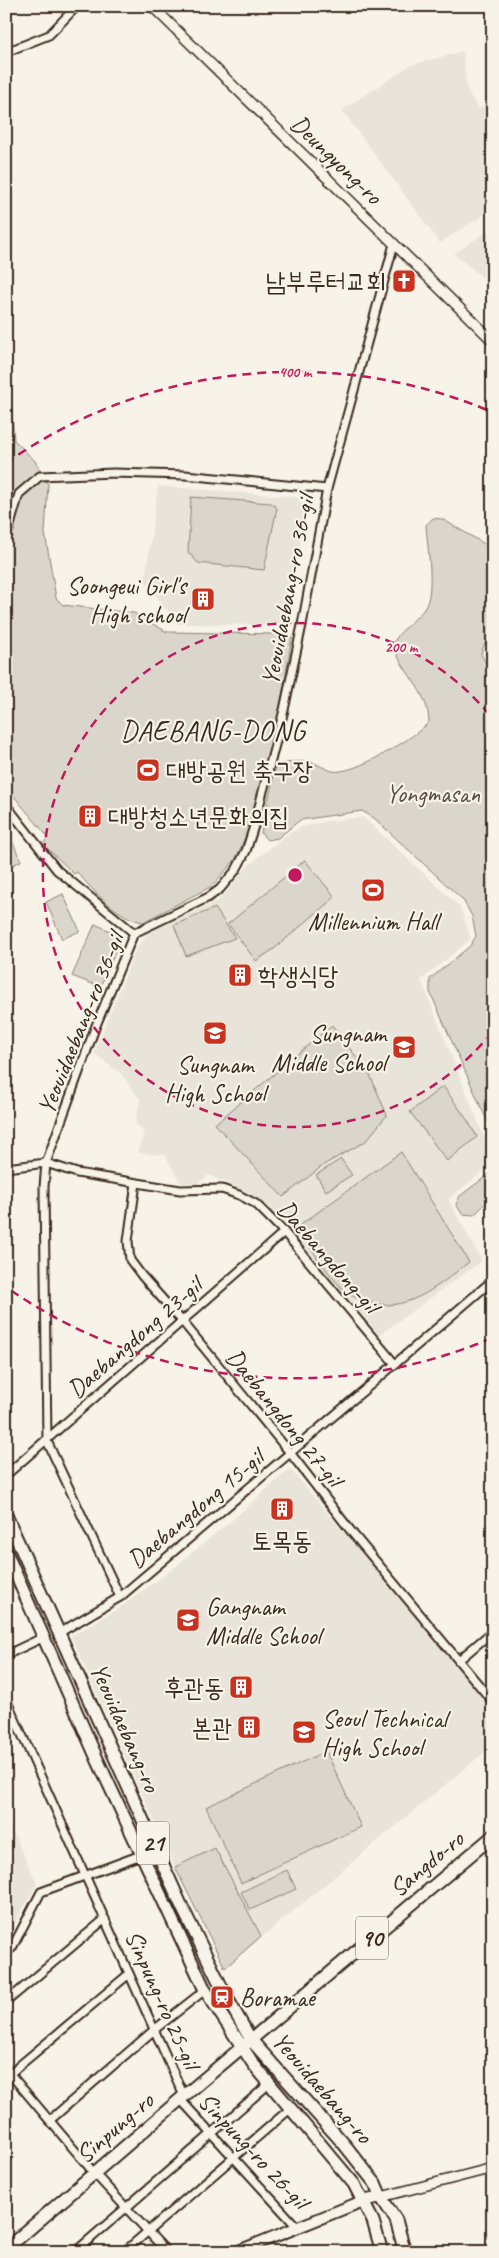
<svg xmlns="http://www.w3.org/2000/svg" width="499" height="2258" font-family="Caveat,'Poor Story',sans-serif">
<style>
.built{fill:#e9e4d9}
.green{fill:#dbd6cb;stroke:#8b8074}
.lines{fill:none;stroke-linecap:round;stroke-linejoin:round}
.minor-casing{stroke:#3b2a1e;stroke-width:11}
.tertiary-casing{stroke:#3b2a1e;stroke-width:12}
.secondary-casing{stroke:#3b2a1e;stroke-width:14}
.primary-casing{stroke:#3b2a1e;stroke-width:15}
.minor{stroke:#f7f3e8;stroke-width:7}
.tertiary{stroke:#f7f3e8;stroke-width:9}
.secondary{stroke:#f7f3e8;stroke-width:10}
.primary{stroke:#f7f3e8;stroke-width:11}
.ring{fill:none;stroke:#c2185b;stroke-width:2.5;stroke-dasharray:9 6}
.labels{text-anchor:middle;stroke-width:4.5;stroke-linejoin:round;paint-order:stroke}
.shield{fill:#f7f3e8;stroke:#73665b;stroke-width:1}
.shield-label{font-size:24px;font-weight:bold;fill:#3b2a1e}
.street-label{font-size:25px;fill:#3b2a1e;stroke:#f7f3e8}
.poi-label{font-size:25px;fill:#3b2a1e;stroke:#f7f3e8;text-anchor:start}
.park-label{font-size:25px;fill:#5b4c41;stroke:#f7f3e8}
.quarter-label{font-size:28px;letter-spacing:1px;fill:#3b2a1e;stroke:#f7f3e8}
.centre{fill:#c2185b;stroke:#f7f3e8;stroke-width:2.5}
.ring-label{font-size:15px;text-anchor:middle;font-weight:bold;fill:#c2185b;stroke:#f7f3e8;stroke-width:4.5;stroke-linejoin:round;paint-order:stroke}
</style>
<rect width="100%" height="100%" fill="#f7f3e8"/>
<filter id="ink" filterUnits="userSpaceOnUse"><feTurbulence type="fractalNoise" baseFrequency=".02" numOctaves="2"/><feDisplacementMap in="SourceGraphic" scale="10" xChannelSelector="R" yChannelSelector="G"/><feConvolveMatrix kernelMatrix="1 2 1 2 8 2 1 2 1" color-interpolation-filters="sRGB"/></filter>
<g filter="url(#ink)">
<g class="built">
<path d="M463,51l4,40 12,18 14,-10v110l-53,34 -98,-133 69,-45z"/>
<path d="M493,227v59l-39,-32z"/>
<path d="M158,486l139,11 11,14 -28,114 -103,-1 -32,-43z"/>
<path d="M363,817l97,90 11,32 -50,41 72,179v5l-45,35 34,62 -103,74 -88,-103 -42,-39 -40,-18 -12,9 -16,-1 -16,-28 -27,-2 6,-21 -9,-9 5,-24 -19,-25 -27,-21 42,-104 12,-15 9,-6 59,-26 10,-9 23,-28 37,-30 15,-8 27,-6z"/>
<path d="M290,1469l134,157 69,78v41l-268,223 -50,-101 -104,-231 47,-27 53,-39 60,-49z"/>
<path d="M6,1817l31,67 -31,56z"/>
</g>
<g class="green">
<path d="M6,73l4,1 -4,88z"/>
<path d="M6,335l8,105 21,21 13,23 -3,49 11,65 7,7 71,8 33,19 109,2 16,4 -12,70 -28,115 -17,37 -23,26 -69,36c-25,-4 -51,-32 -66,-50l-3,2 -31,-30 5,-7 -40,-48z"/>
<path d="M191,497l80,6 6,5 -13,62 -66,-7 -10,-11z"/>
<path d="M433,518l9,1 51,30v88l-9,8 -3,9 12,22v458l-63,-142v-13l40,-33 6,-10 -4,-20 -9,-16 -89,-82 -12,-7 -62,9 -22,18 -11,2 -6,-7 15,-68c11,-2 24,-5 35,-3 7,2 14,7 21,9 21,5 84,-34 97,-49 -1,-33 -27,-48 -36,-78 7,-15 21,-22 31,-35 12,-16 3,-64 2,-84z"/>
<path d="M6,827l15,34 -15,7z"/>
<path d="M305,860l30,37 -61,52 -18,12 -28,-37z"/>
<path d="M63,894l17,37 -18,8 -16,-37z"/>
<path d="M215,908l20,30 -49,18 -12,-31z"/>
<path d="M95,924l22,10 3,8 -20,45 -28,-11z"/>
<path d="M332,1025l38,50 17,40 -21,26 -41,23 -42,33 -68,-73z"/>
<path d="M443,1086l25,35 9,16 -30,24 -37,-49z"/>
<path d="M401,1152l68,110c-31,24 -65,55 -106,38 -6,-3 -15,-6 -20,-11 -17,-16 -32,-42 -47,-61z"/>
<path d="M341,1159l11,16 -26,16 -10,-16z"/>
<path d="M493,1171v25l-19,19 -12,-1 -6,-10 4,-8z"/>
<path d="M326,1751l35,76 -120,56 -35,-76z"/>
<path d="M215,1848l46,88 -36,32 -50,-101z"/>
<path d="M287,1870l9,19 -46,21 -9,-18z"/>
</g>
<g class="lines">
<g class="minor-casing">
<g id="minor">
<path d="M6,52l43,-17 28,-29"/>
<path d="M6,539l13,-45 21,-18 74,-3 71,2 142,14"/>
<path d="M6,805l51,65 77,63"/>
<path d="M6,1168l40,-5 31,10 103,17 42,-1 17,6 17,9 28,28 111,132 98,-84"/>
<path d="M136,1183l-8,58 2,19 12,16 40,45 109,133 63,81 139,167"/>
<path d="M6,1475l278,-243"/>
<path d="M120,1597l-73,-156 -3,-254 2,-24 49,-135 39,-95 75,-36 11,-8 16,-19 10,-19 8,-25 30,-116 18,-85 25,-136 67,-245"/>
<path d="M59,1633l61,-36 275,-233"/>
<path d="M6,1655l38,-18"/>
<path d="M459,1660l34,-29"/>
<path d="M6,1699l178,397"/>
<path d="M6,1952l6,-4 29,-56 100,-37"/>
<path d="M6,2002l99,-83"/>
<path d="M6,2069l88,104 73,79"/>
<path d="M7,2076l122,-102"/>
<path d="M180,2099l118,129"/>
<path d="M50,2120l104,-90 51,-40"/>
<path d="M75,2252l194,-168"/>
<path d="M124,2252l167,-144"/>
</g>
</g>
<g class="tertiary-casing">
<g id="tertiary">
<path d="M152,6l341,335"/>
<path d="M381,2197l112,-29"/>
</g>
</g>
<g class="secondary-casing">
<path id="secondary" d="M236,2252l127,-51 18,-4"/>
</g>
<g class="primary-casing">
<g id="primary">
<path d="M6,1515l176,392 45,91 24,42 93,104 31,39 6,14 15,23 9,32"/>
<path d="M6,1552l92,209 107,229 49,75 100,119 19,37 9,31"/>
<path d="M6,2249l178,-153 309,-260"/>
</g>
</g>
<use href="#minor" class="minor"/>
<use href="#tertiary" class="tertiary"/>
<use href="#secondary" class="secondary"/>
<use href="#primary" class="primary"/>
</g>
</g>
<g class="ring">
<path d="M492 1032A252 252 0 1 1 492 718"/>
<path d="M492 1338A503 503 0 0 1 6 1287M6 463A503 503 0 0 1 492 412"/>
</g>
<defs>
<g id="church-square" transform="scale(1.25)"><rect x="-9" y="-9" width="18" height="18" rx="4" fill="#c8321e" stroke="#f7f3e8"/><path d="M-1.2-6h2.4v3.5h3.3v2.4h-3.3V6h-2.4V-.1h-3.3v-2.4h3.3Z" fill="#fff"/></g>
<g id="building-square" transform="scale(1.25)"><rect x="-9" y="-9" width="18" height="18" rx="4" fill="#c8321e" stroke="#f7f3e8"/><path d="M-4-6H4V6H1V3H-1V6H-4ZM-2.5-4.3h1.7v1.8h-1.7ZM.8-4.3h1.7v1.8H.8ZM-2.5-1h1.7V.8h-1.7ZM.8-1h1.7V.8H.8Z" fill="#fff"/></g>
<g id="stadium-square" transform="scale(1.25)"><rect x="-9" y="-9" width="18" height="18" rx="4" fill="#c8321e" stroke="#f7f3e8"/><path d="M0-5a6.5 5 0 1 0 0 10a6.5 5 0 1 0 0-10ZM-3.5-1.8h7v3.6h-7Z" fill="#fff"/></g>
<g id="school-square" transform="scale(1.25)"><rect x="-9" y="-9" width="18" height="18" rx="4" fill="#c8321e" stroke="#f7f3e8"/><path d="M0-5L7-2L0 1L-7-2ZM-4 1L0 2.5L4 1V4Q0 6-4 4Z" fill="#fff"/></g>
<g id="station-square" transform="scale(1.25)"><rect x="-9" y="-9" width="18" height="18" rx="4" fill="#c8321e" stroke="#f7f3e8"/><path d="M-3-6H3Q5-6 5-4V2Q5 4 3 4L4.5 6H3L1.5 4h-3L-3 6H-4.5L-3 4Q-5 4-5 2V-4Q-5-6-3-6ZM-3.5-4v3h7v-3ZM-3.5 1v1.5H-2V1ZM2 1v1.5H3.5V1Z" fill="#fff"/></g>
</defs>
<g fill-rule="evenodd">
<use href="#church-square" x="404" y="281"/>
<use href="#building-square" x="203" y="599"/>
<use href="#stadium-square" x="148" y="770"/>
<use href="#building-square" x="90" y="816"/>
<use href="#stadium-square" x="373" y="890"/>
<use href="#building-square" x="240" y="975"/>
<use href="#school-square" x="215" y="1033"/>
<use href="#school-square" x="404" y="1047"/>
<use href="#building-square" x="282" y="1509"/>
<use href="#school-square" x="188" y="1620"/>
<use href="#building-square" x="241" y="1687"/>
<use href="#building-square" x="249" y="1727"/>
<use href="#school-square" x="304" y="1732"/>
<use href="#station-square" x="222" y="1997"/>
</g>
<g class="labels">
<g class="shield">
<rect x="137" y="1821.5" width="32" height="43" rx="4"/>
<rect x="356" y="1916.5" width="32" height="43" rx="4"/>
</g>
<g class="shield-label">
<text x="153" y="1851">21</text>
<text x="372" y="1946">90</text>
</g>
<g class="street-label">
<text transform="translate(337 159) rotate(44)" y="9">Deungyong-ro</text>
<text transform="translate(287 590) rotate(-79)" y="9">Yeouidaebang-ro 36-gil</text>
<text transform="translate(80 1023) rotate(-68)" y="9">Yeouidaebang-ro 36-gil</text>
<text transform="translate(329 1256) rotate(49)" y="9">Daebangdong-gil</text>
<text transform="translate(134 1337) rotate(-41)" y="9">Daebangdong 23-gil</text>
<text transform="translate(285 1417) rotate(51)" y="9">Daebangdong 27-gil</text>
<text transform="translate(195 1508) rotate(-40)" y="9">Daebangdong 15-gil</text>
<text transform="translate(126 1727) rotate(66)" y="9">Yeouidaebang-ro</text>
<text transform="translate(426 1863) rotate(-40)" y="9">Sangdo-ro</text>
<text transform="translate(163 1999) rotate(66)" y="9">Sinpung-ro 25-gil</text>
<text transform="translate(323 2087) rotate(49)" y="9">Yeouidaebang-ro</text>
<text transform="translate(114 2127) rotate(-41)" y="9">Sinpung-ro</text>
<text transform="translate(254 2150) rotate(47)" y="9">Sinpung-ro 26-gil</text>
</g>
<g class="poi-label">
<text x="386" y="290" text-anchor="end">남부루터교회</text>
<text x="186" y="594" text-anchor="end">Soongeui Girl's<tspan x="186" dy="29">High school</tspan></text>
<text x="166" y="779">대방공원 축구장</text>
<text x="108" y="825">대방청소년문화의집</text>
<text x="373" y="930" text-anchor="middle">Millennium Hall</text>
<text x="258" y="984">학생식당</text>
<text x="386" y="1042" text-anchor="end">Sungnam<tspan x="386" dy="29">Middle School</tspan></text>
<text x="215" y="1073" text-anchor="middle">Sungnam<tspan x="215" dy="29">High School</tspan></text>
<text x="282" y="1549" text-anchor="middle">토목동</text>
<text x="206" y="1615">Gangnam<tspan x="206" dy="29">Middle School</tspan></text>
<text x="224" y="1696" text-anchor="end">후관동</text>
<text x="322" y="1727">Seoul Technical<tspan x="322" dy="29">High School</tspan></text>
<text x="232" y="1736" text-anchor="end">본관</text>
<text x="240" y="2006">Boramae</text>
</g>
<g class="park-label">
<text x="433" y="802">Yongmasan</text>
</g>
<g class="quarter-label">
<text x="213" y="740">DAEBANG-DONG</text>
</g>
</g>
<circle cx="295" cy="875" r="8" class="centre"/>
<g class="ring-label">
<text x="295" y="377">400 m</text>
<text x="401" y="652">200 m</text>
</g>
<rect width="499" height="2258" fill="none" stroke="#f7f3e8" stroke-width="25"/>
<rect x="12" y="12" width="474" height="2233" fill="none" stroke="#3b2a1e" stroke-width="2" filter="url(#ink)"/>
</svg>
